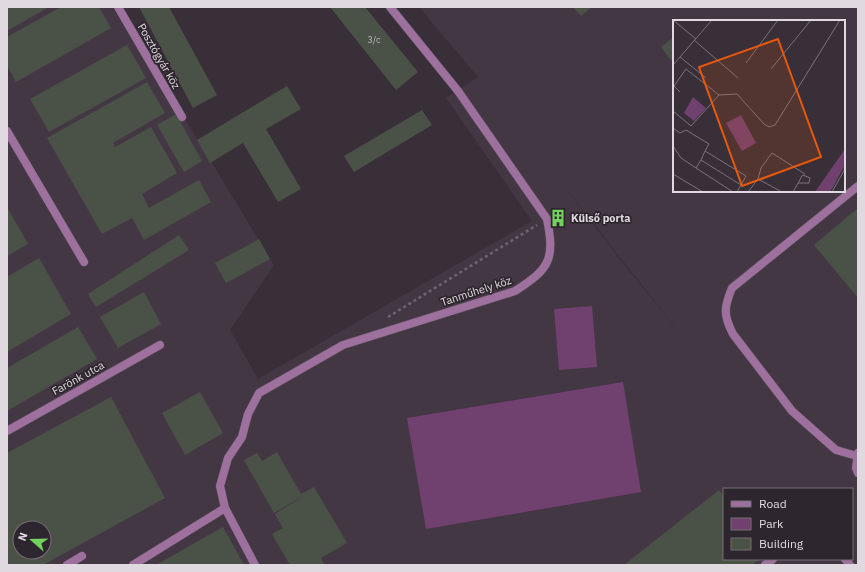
<svg xmlns="http://www.w3.org/2000/svg" width="865" height="572" font-family="'IBM Plex Sans',sans-serif">
<style>
.built{fill:#443744;fill-rule:evenodd}
.green{fill:#70416f}
.building{fill:#4a5248;fill-rule:evenodd}
.lines{fill:none;stroke-linecap:round;stroke-linejoin:round}
.lane-casing{stroke:#564e56;stroke-width:9}
.street-casing{stroke:#564e56;stroke-width:9}
.path{stroke:#6d656d;stroke-width:2.5;stroke-dasharray:3 3;stroke-linecap:butt}
.lane{stroke:#9e709d;stroke-width:8}
.street{stroke:#9e709d;stroke-width:8}
.labels{text-anchor:middle;stroke-width:3.5;stroke-linejoin:round;paint-order:stroke}
.number-label{font-size:9px;fill:#bab8ba}
.street-label{font-size:11px;fill:#e0dae0;stroke:#2e262e}
.poi-label{font-size:11px;font-weight:bold;fill:#e0dae0;stroke:#2e262e;text-anchor:start}
.inset-road{fill:none;stroke:#7b737b;stroke-width:1}
.view{fill:#e8590c;fill-opacity:0.15;stroke:#e8590c;stroke-width:2}
.inset-edge{fill:none;stroke:#e0dae0;stroke-width:2}
</style>
<rect width="100%" height="100%" fill="#382f38"/>
<path class="built" d="M7,7h110l157,258 -44,65 28,49 274,-158 -86,-123 32,-21 -59,-70h439v558h-851zM674,21h170v170h-170zM557,177l128,163 -66,-82zM724,489h128v70h-128zM20,528h24v24h-24z"/>
<g class="green">
<path d="M592,306l5,61 -38,3 -5,-61z"/>
<path d="M623,382l18,110 -215,37 -19,-111z"/>
</g>
<g class="building">
<path d="M7,7h42l-42,24z"/>
<path d="M61,7h38l12,21 -95,54 -9,-17v-28z"/>
<path d="M139,7h30l48,88 -24,13z"/>
<path d="M330,7h35l53,65 -22,18z"/>
<path d="M573,7h19l-11,9z"/>
<path d="M674,37v27l-13,-17z"/>
<path d="M127,45l19,33 -97,54 -19,-33z"/>
<path d="M147,82l18,31 -52,30 2,4 36,-20 26,46 -35,21 7,14 50,-28 12,22 -67,38 -12,-22 -30,16 -55,-96z"/>
<path d="M287,86l14,23 -35,20 35,60 -23,13 -35,-59 -33,20 -13,-23z"/>
<path d="M422,110l10,15 -78,47 -10,-16z"/>
<path d="M176,114l26,47 -18,11 -27,-47z"/>
<path d="M7,207l21,37 -21,12z"/>
<path d="M858,208v90l-44,-53z"/>
<path d="M560,210l6,10 -10,6 -6,-10z"/>
<path d="M179,235l10,15 -93,57 -8,-13z"/>
<path d="M259,239l11,20 -44,24 -11,-20z"/>
<path d="M39,258l32,56 -64,38v-75z"/>
<path d="M144,292l17,32 -43,24 -18,-31z"/>
<path d="M78,327l19,32 -90,52v-43z"/>
<path d="M200,392l23,41 -38,22 -23,-42z"/>
<path d="M111,397l54,101 -122,67h-36v-112zM20,528h24v24h-24z"/>
<path d="M277,452l24,42 13,-7 33,56 -26,15 3,7h-34l-18,-31 11,-6 -8,-14 30,-19 -31,18 -30,-53 13,-7 5,8z"/>
<path d="M719,490l5,7v62h36l-8,6h-128z"/>
<path d="M223,527l21,38h-88z"/>
</g>
<g class="lines">
<g class="lane-casing">
<g id="lane">
<path d="M7,131l77,131"/>
<path d="M7,431l153,-86"/>
<path d="M858,453l-2,15 2,5"/>
<path d="M857,456l-21,-6 -44,-39 -59,-77c-10,-19 -9,-27 -1,-46l126,-102"/>
<path d="M225,508l-5,-22 8,-28 14,-21 6,-23 11,-21 84,-48 172,-54c35,-22 40,-32 32,-72l-89,-128"/>
<path d="M845,559l5,6"/>
<path d="M67,565l15,-9"/>
<path d="M133,565l92,-57 30,57"/>
<path d="M765,565l8,-6"/>
</g>
</g>
<g class="street-casing">
<g id="street">
<path d="M118,7l64,110"/>
<path d="M390,7l68,84"/>
</g>
</g>
<path class="path" d="M388,317l149,-92"/>
<use href="#lane" class="lane"/>
<use href="#street" class="street"/>
</g>
<defs>
<g id="building-bare" transform="scale(1.38)"><path d="M-4-6H4V6H1V3H-1V6H-4ZM-2.5-4.3h1.7v1.8h-1.7ZM.8-4.3h1.7v1.8H.8ZM-2.5-1h1.7V.8h-1.7ZM.8-1h1.7V.8H.8Z" fill="#72d25e" stroke="#2e262e" stroke-width="2.5" paint-order="stroke"/></g>
</defs>
<g fill-rule="evenodd">
<use href="#building-bare" x="558" y="218"/>
</g>
<g class="labels">
<g class="number-label">
<text x="374" y="43">3/c</text>
</g>
<g class="street-label">
<text transform="translate(159 56) rotate(60)" y="4">Posztógyár köz</text>
<text transform="translate(476 291) rotate(-18)" y="4">Tanműhely köz</text>
<text transform="translate(78 378) rotate(-29)" y="4">Farönk utca</text>
</g>
<g class="poi-label">
<text x="571" y="222">Külső porta</text>
</g>
</g>
<g transform="translate(673 20)">
<rect width="172" height="172" fill="#382f38"/>
<path d="M20,77l13,11 -12,13 -10,-8zM68,95l15,28 -14,8 -16,-28zM172,129v16l-13,24 -2,3h-15z" fill="#70416f"/>
<path class="inset-road" d="M0,0l23,19M21,20l44,38M7,37l26,21M73,43l32,-43M0,45l39,-45M98,49l40,-49M46,75l18,-1 27,30 5,3 6,-2 65,-105M0,91l18,15 28,-31 -33,-26 -12,17 6,6M0,108l7,5 6,-3 23,14 -4,7M0,126l8,12 15,10M28,140l4,-9 41,25 -5,9M0,154l30,18M85,159l3,-11 11,-15 33,21M60,172l-37,-24 5,-8 40,25 -4,7M75,172l10,-13 24,13M120,172l9,-16 1,-1 7,3 -1,5h-11M159,172l13,-23"/>
<path class="view" d="M105,19l43,118 -79,29 -43,-119z"/>
<rect width="172" height="172" class="inset-edge"/>
</g>
<rect width="865" height="572" fill="none" stroke="#e0dae0" stroke-width="16"/>
<rect x="723" y="488" width="130" height="72" fill="#2e262e" stroke="#756e75"/>
<rect x="731" y="501" width="20" height="6" fill="#9e709d" stroke="#756e75"/>
<text x="759" y="508" font-size="12" fill="#e0dae0">Road</text>
<rect x="731" y="518" width="20" height="12" fill="#70416f" stroke="#756e75"/>
<text x="759" y="528" font-size="12" fill="#e0dae0">Park</text>
<rect x="731" y="538" width="20" height="12" fill="#4a5248" stroke="#756e75"/>
<text x="759" y="548" font-size="12" fill="#e0dae0">Building</text>
<g transform="translate(32 540) rotate(290)"><circle r="19" fill="#2e262e" stroke="#756e75"/>
<path d="M0-3L7 15L0 10L-7 15Z" fill="#72d25e"/>
<text y="-6" font-size="11" font-weight="bold" text-anchor="middle" fill="#e0dae0">N</text>
</g>
</svg>
